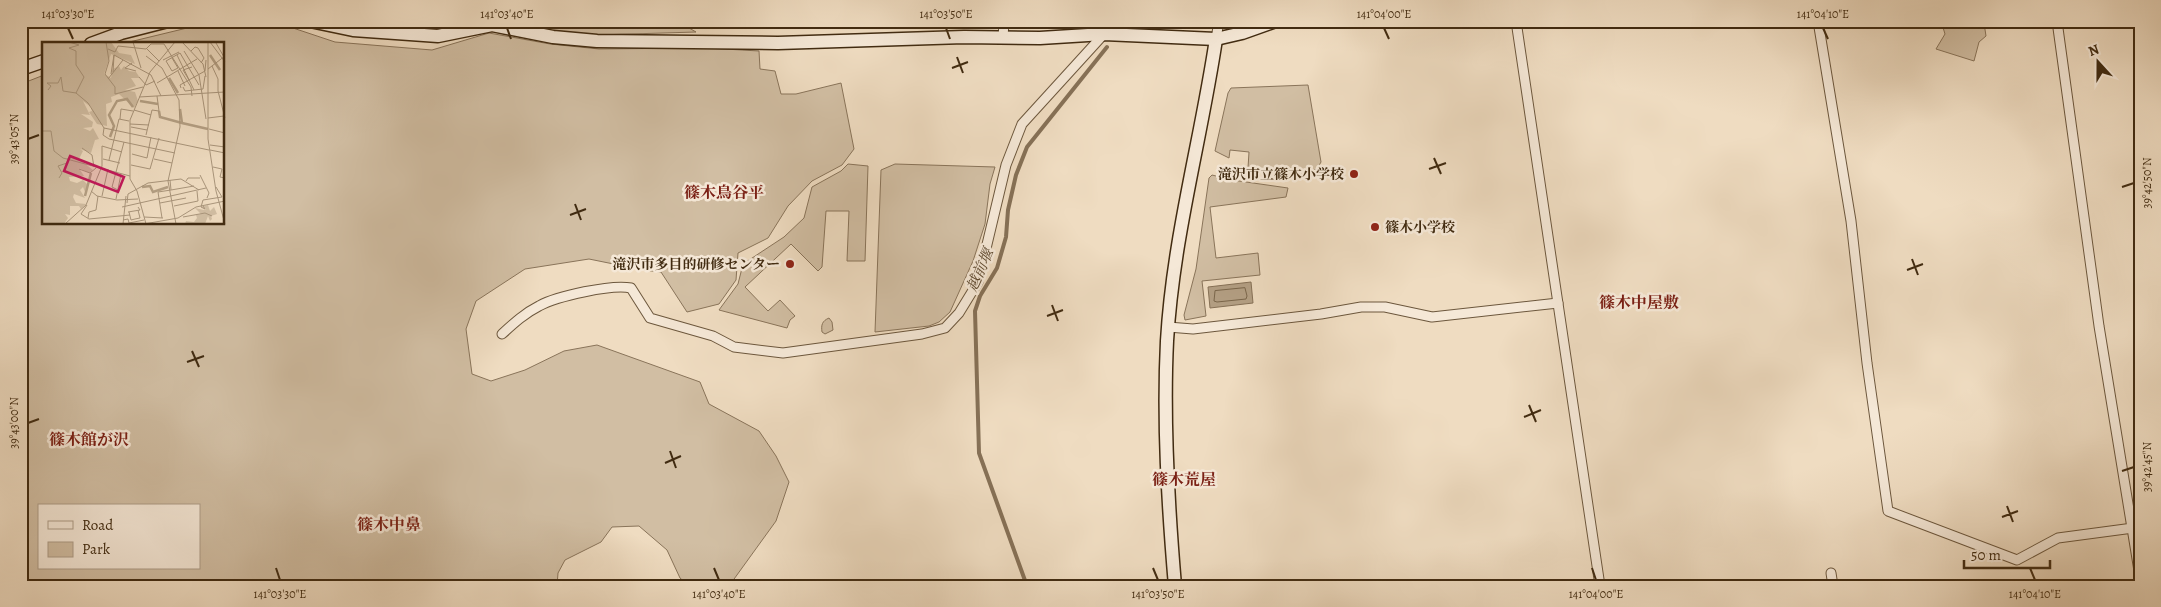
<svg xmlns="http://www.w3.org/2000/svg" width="2161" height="607" font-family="Alegreya,'Noto Serif JP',serif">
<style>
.green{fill:#d1bea3;stroke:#89745a;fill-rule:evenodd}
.water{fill:#b4a085;stroke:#867157}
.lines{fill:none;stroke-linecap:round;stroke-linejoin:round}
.shore{stroke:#7a664b;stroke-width:1}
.stream{stroke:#867157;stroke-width:4}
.street-casing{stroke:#6c573d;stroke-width:11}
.secondary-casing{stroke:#412b11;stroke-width:15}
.street{stroke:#f5e8d7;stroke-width:9}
.secondary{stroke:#f5e8d7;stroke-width:12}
.ticks{fill:none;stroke:#412b11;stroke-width:2}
.poi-dot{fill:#8f2418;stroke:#f5e8d7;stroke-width:2}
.labels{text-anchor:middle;stroke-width:5;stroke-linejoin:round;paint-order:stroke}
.poi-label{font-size:14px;font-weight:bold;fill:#412b11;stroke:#f5e8d7;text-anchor:end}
.water-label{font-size:15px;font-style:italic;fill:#5e482e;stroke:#f5e8d7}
.quarter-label{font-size:16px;font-weight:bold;fill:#7a1f14;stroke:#f5e8d7}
.inset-river{fill:none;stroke:#b4a085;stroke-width:2.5}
.inset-road{fill:none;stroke:#a9957b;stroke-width:1}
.view{fill:#c2185b;fill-opacity:0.15;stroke:#c2185b;stroke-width:2.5}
.inset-edge{fill:none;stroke:#412b11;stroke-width:2.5}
.neatline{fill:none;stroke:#412b11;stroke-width:2}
.ticks-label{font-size:12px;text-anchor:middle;fill:#412b11}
</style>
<rect width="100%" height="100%" fill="#efdcc1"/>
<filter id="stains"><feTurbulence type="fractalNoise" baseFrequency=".004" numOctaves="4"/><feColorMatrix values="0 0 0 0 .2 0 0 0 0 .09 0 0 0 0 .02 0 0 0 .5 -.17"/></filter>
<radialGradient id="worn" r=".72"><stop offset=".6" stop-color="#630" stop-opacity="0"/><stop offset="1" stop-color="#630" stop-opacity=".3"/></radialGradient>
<g class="green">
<path d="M216,21h56l63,21 97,8 57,-17 61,11 49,5 108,-1 52,3 1,18 15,2 6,23h15l45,-11 13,66 -12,16 -30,16 -24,25 -20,32 -30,15 -2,27 -17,24 -32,8 -26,-40 -18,-2 -54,-11 -64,10 -49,32 -10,28 6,45 19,7 34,-11 39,-19 33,-6 103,37 9,22 50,27 17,25 13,26 -13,39 -47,65h-40l-9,-8 -13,-28 -28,-24 -27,1 -11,15 -36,18 -7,13 -1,13h-536v-502l23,-9v149h180v-180h-103zM39,506h160v62h-160z"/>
<path d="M353,21h131l-47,10 -52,-4z"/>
<path d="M504,21h84l18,6 37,-6h34l19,11 -99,3 -48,-5z"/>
<path d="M1941,21h22l1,6 20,-4 2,13 -7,6 -5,19 -38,-12 9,-15z"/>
<path d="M1308,85l13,77 -4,7c-24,8 -45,5 -69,-1l1,-16 -19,-2 -1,8 -14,-7 13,-58 3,-5z"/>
<path d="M848,164l20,2 -3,95h-18l2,-50h-23l-4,56 -4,4 -27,-27 -46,43 23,24 12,-11 15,16 -5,4 -3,8 -68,-18 19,-26 5,-20 41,-27 20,-19 8,-31 29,-16z"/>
<path d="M895,164l100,3 -5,17 -5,40 -12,37 -23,51 -11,10 -10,4 -54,6 6,-162z"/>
<path d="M1212,175l20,5 56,8 -2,9 -76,10 6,51 42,-5 2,22 -58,6 4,35 -21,4 -1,-5 12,-46 13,-91z"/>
<path d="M829,318l3,4 1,8 -8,4 -3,-2c-1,-7 0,-11 7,-14z"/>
</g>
<path class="water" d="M1251,282l2,21 -43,5 -2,-21z"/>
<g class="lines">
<path class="shore" d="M1245,288l2,8 -1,3 -29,3 -3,-1 1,-10z"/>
<g class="stream">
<path d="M1123,27l4,-6"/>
<path d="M1027,586l-48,-133 -4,-142 5,-15 17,-28 9,-31 2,-27 8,-35 11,-28 80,-100"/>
</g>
<g class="street-casing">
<g id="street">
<path d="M1516,21l84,565"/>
<path d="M1818,21l33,200 16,142 21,148 129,49 41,-22 75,-10"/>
<path d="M2057,21l42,305 41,251"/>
<path d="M1003,38l1,-17"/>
<path d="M1216,39l3,-18"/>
<path d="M1168,327l25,2 128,-15 40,-7h24l47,10 126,-14"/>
<path d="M502,334c12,-11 23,-21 37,-28 18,-10 73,-22 92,-18l19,30 63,18 21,11 49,6 139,-19 23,-6 14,-15 19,-31 28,-117 16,-41 82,-90"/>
<path d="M1831,573l2,13"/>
</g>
</g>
<g class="secondary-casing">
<g id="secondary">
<path d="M310,21l43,9 85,6 54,-11 61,12 44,4 181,2 186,-6 76,1 64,-4 112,5 26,-6 34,-12"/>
<path d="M91,44l30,-11 47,-12"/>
<path d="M21,69l23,-8"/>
<path d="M1175,586c-7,-82 -12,-164 -8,-245 6,-103 34,-201 49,-302"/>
</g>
</g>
<use href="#street" class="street"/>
<use href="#secondary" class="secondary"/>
</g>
<path class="ticks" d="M68,28l5,11M507,28l4,11M946,28l4,11M1384,28l5,11M1823,28l5,11M957,57l6,16M952,68l16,-6M28,139l11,-4M1434,158l7,16M1429,169l17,-6M2122,187l12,-4M575,204l6,16M570,215l16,-6M1912,259l6,16M1907,270l16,-6M1052,305l6,16M1047,316l16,-6M192,351l7,16M187,362l17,-6M1529,405l7,17M1524,417l17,-7M28,423l11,-4M670,451l6,17M665,463l16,-7M2122,471l12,-4M2007,506l6,16M2002,517l16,-6M276,568l4,12M714,568l5,12M1153,568l5,12M1592,568l4,12M2030,568l5,12"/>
<g class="poi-dot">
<circle cx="1354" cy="174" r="5"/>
<circle cx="1375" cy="227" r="5"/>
<circle cx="790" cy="264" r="5"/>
</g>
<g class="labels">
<g class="poi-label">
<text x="1344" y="179">滝沢市立篠木小学校</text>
<text x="1385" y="232" text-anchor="start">篠木小学校</text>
<text x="780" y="269">滝沢市多目的研修センター</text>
</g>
<g class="water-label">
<text transform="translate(980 270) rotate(-66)" y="5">越前堰</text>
</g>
<g class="quarter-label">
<text x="724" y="198">篠木鳥谷平</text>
<text x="1639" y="308">篠木中屋敷</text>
<text x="89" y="445">篠木館が沢</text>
<text x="1184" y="485">篠木荒屋</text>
<text x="389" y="530">篠木中鼻</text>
</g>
</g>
<g transform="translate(42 42)">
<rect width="182" height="182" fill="#efdcc1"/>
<path d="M0,0h69l8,11 12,2 4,9 -24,-10 -7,20 7,4 2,-9 6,-3 2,4 3,-4 5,5 7,1 4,6h-9l5,8 -11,4 10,2 3,9 -4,7 -15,-14 -8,3 1,5 -6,2 1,22 -10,-2 -8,-12 3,-1 -1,-4 -8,-6 7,14 -9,-1 12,8 -1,5 -9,1 7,3 3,-3 6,11 -4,1 -4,13 -11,-4 3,2 -4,8 14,11 -4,3 -10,-5 5,8 -15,1 1,4 7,2 6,-3 5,5 -3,7 -2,-5 -3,3 5,8 -11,-4 -1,3 3,6 10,1 -5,5 -2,-3h-9v9l-5,-1 3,4 -4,6h-22zM166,163l2,6 4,-4 3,7 -6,2 1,3 -2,2 -2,-5 -3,8h-20l1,-3 8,1 3,-4 -1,-3 -7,1 12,-2 -6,-6 9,2 2,-1 -5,-2z" fill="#d1bea3"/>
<path class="inset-river" d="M168,13l10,15M127,36l9,15M98,59l18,3M117,69l1,6 22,6 -2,-14M140,81l26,6M68,95l4,-11 -5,-11 8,-14 10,-2 6,8M100,145l8,-1 3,6 15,-5M43,154l6,-23"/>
<path class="inset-road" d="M27,0l10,3 -10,3 7,3v14l8,12 -8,16M64,0l3,19 -4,13 10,13v7l28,-7M91,0l8,26M140,0l21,22 3,13M166,0v97l8,52 9,33M168,0l15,20M174,1l8,14M66,7l7,3 3,-6 28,3 5,-5h13l27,43 1,9M105,7l12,12M142,9l15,24 7,44M149,9l4,-4 3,1 6,10 -3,5M138,11l19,32M135,13l17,35M104,14l16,12 17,32 1,27 -12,54 8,43M130,16l6,10 -6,3 -6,-10 14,-8M121,18l16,-8M90,21l-7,5 11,3M170,24l6,13v12l7,27M166,27l17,-13M136,29l7,15M71,30l1,-17 37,20 10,21M69,32l3,-19M97,35l7,8 9,-4M66,37l15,-19M147,38l-6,-10 9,-3M115,41l40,-24M141,45l2,4 18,-2 2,-13M139,46l-1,-3 25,-14 1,-11M6,48l3,-4 -4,-3h11l3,-6 2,14 13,2 12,10 16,25 105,22M97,55l86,-5M92,68l17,5M166,76l16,-2M78,77l1,-10 12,2M88,82l19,1M89,85l16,3M62,86l-1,7 6,4 66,14M167,87l16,4M0,89h9l3,20 9,7 67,18M104,93l6,-25 7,1 -2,-15M168,103l15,2M60,104l20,6M40,106l10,7 2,12M168,108l15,3M90,112l15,4 4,-21M61,117l17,4M112,117l18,4M67,118l10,-41 10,2M89,123l19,4 9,-31M171,125l9,2 -2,8 5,1M37,127l11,4 6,-5M158,133l9,18 -2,5M17,136l3,-5 -4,-7 9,-3 1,-5M144,139l2,-3h12M76,148l-6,-3 12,-45M129,148l23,-4M49,149l6,5 20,4 21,-1M60,154l6,-27M74,157l5,-25M85,161l1,-9 20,-11 33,-4 18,11M118,161l26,-5M45,163l-6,9 8,5 41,-4M132,164l24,-5 -1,-10M161,164l2,3 -4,-2 2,-7 19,-3 -6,-10M80,165l84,-19M86,170l12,-2 -2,-3M87,170l2,8 4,-1 5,-1 -2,-8M102,175l19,1M141,175l22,-4 7,3M46,176l1,-6 7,-2 2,-14M120,176l-4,-26 13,-2 -1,-10M81,178l5,-1 1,4 15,-3M23,182l21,-19 16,-39v-20M81,182l3,-28M102,182l34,-6 18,-11 29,-6M104,182l-9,-33 -7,-12v-59l20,-48 25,-30"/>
<path class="view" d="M28,114l54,21 -6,15 -54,-21z"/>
<rect width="182" height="182" class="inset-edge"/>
</g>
<rect width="2161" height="607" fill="none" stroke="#efdcc1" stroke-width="55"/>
<rect x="38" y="504" width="162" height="65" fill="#f5e8d7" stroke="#ad9c88"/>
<rect x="48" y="521" width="25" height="8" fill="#f5e8d7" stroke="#ad9c88"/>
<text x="82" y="530" font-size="15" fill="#412b11">Road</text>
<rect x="48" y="542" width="25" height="15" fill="#d1bea3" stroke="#ad9c88"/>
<text x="82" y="554" font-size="15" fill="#412b11">Park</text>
<g transform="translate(2098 62) rotate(339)" stroke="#f5e8d7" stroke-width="4" paint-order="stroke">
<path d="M0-4L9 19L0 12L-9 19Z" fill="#412b11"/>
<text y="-8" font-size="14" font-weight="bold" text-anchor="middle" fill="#412b11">N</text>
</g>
<path d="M1964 560v8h86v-8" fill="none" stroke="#412b11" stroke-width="2.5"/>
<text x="1971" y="560" font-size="15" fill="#412b11" stroke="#f5e8d7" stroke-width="4" paint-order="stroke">50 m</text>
<rect x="28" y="28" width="2106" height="552" class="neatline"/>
<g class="ticks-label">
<text x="68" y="18">141°03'30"E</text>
<text x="507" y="18">141°03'40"E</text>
<text x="946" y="18">141°03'50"E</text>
<text x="1384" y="18">141°04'00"E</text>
<text x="1823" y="18">141°04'10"E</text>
<text transform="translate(14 139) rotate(-90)" y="4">39°43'05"N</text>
<text transform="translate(2147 183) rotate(-90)" y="4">39°42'50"N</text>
<text transform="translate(14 423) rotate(-90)" y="4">39°43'00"N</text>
<text transform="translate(2147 467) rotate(-90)" y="4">39°42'45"N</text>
<text x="280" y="598">141°03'30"E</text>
<text x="719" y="598">141°03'40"E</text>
<text x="1158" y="598">141°03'50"E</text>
<text x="1596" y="598">141°04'00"E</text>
<text x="2035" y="598">141°04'10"E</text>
</g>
<rect width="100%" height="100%" filter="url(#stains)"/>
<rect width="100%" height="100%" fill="url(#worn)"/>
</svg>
